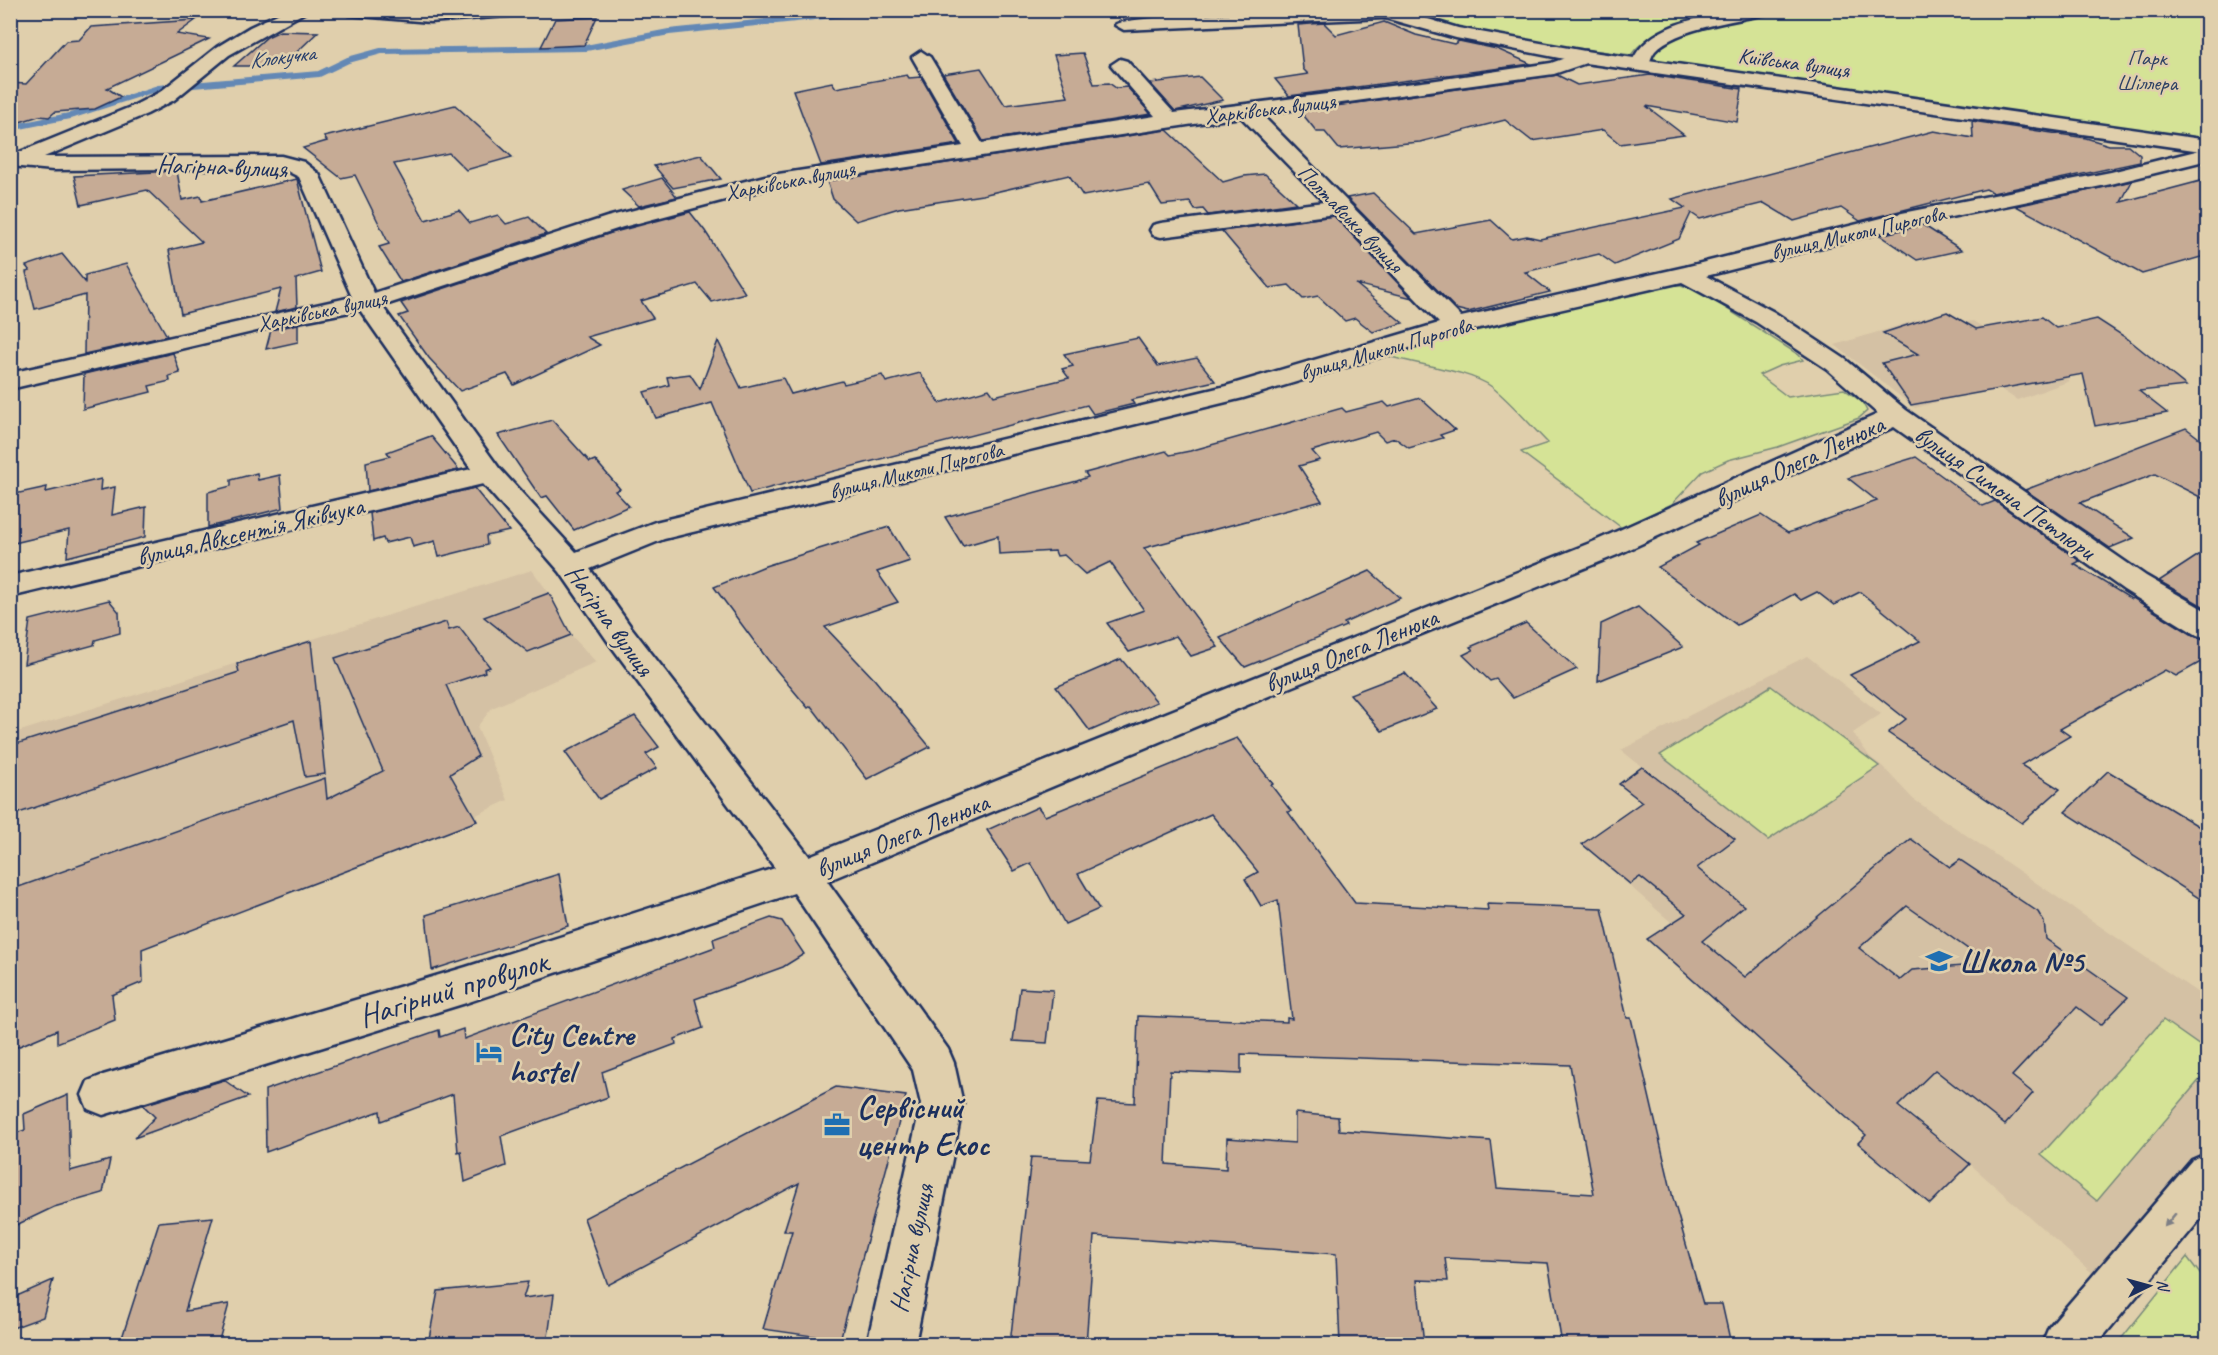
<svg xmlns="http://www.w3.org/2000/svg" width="2218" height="1355" font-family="Caveat,sans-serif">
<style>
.built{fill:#d4c1a4}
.green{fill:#d5e396;stroke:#78897a;stroke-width:1.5}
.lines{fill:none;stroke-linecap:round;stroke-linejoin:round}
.stream{stroke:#6388b5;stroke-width:6}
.building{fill:#c6ab95;stroke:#1b2f5e;stroke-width:1.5;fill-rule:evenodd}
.minor-casing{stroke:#1b2f5e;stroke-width:5}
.tertiary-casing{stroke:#1b2f5e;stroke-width:5}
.minor{fill:#e0cfac;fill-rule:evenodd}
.tertiary{fill:#e0cfac;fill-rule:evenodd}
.oneway{fill:#7e7f85}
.labels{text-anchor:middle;stroke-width:5;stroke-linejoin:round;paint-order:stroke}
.far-water-label{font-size:22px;font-style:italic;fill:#273e6c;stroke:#e0cfac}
.far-park-label{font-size:22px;fill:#2e4164;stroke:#e0cfac}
.far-street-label{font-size:22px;fill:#1b2f5e;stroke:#e0cfac}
.street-label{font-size:26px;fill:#1b2f5e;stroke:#e0cfac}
.near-poi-label{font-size:32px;font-weight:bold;fill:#1b2f5e;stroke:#e0cfac;text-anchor:start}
.near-street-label{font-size:32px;fill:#1b2f5e;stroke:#e0cfac}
</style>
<rect width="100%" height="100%" fill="#e0cfac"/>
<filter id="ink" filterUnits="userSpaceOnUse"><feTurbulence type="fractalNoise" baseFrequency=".0167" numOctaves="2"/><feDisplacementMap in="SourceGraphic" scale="12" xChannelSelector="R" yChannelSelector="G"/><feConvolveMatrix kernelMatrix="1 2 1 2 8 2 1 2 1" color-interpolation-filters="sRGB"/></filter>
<g filter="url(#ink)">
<g class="built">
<path d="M1947,311l19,11 7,-1 97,60 -53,19 -21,-14 -81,22 -80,-63z"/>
<path d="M532,570l17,23 22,42 25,27 -104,46 -15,19 31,73 -97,46 -344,131 -56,24v-267z"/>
<path d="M1807,656l74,58 -28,19 17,24 12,9 31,33 294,200v173l-98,116 -139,-124 -293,-244 -5,3 -90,-79 60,-41 -23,-19 23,-17 -21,-17z"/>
</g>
<g class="green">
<path d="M1401,11h343c-36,8 -90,12 -113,44 -78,-9 -155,-21 -230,-44z"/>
<path d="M1771,11h436v128l-557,-80c8,-30 93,-43 121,-48z"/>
<path d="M1657,284l24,1 20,7 98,63 4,5 -24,6 -20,9 29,22 56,-8 18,13 5,9 -8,7 -81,29 -50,13 -26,12 -30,32 -50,24 -101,-76 27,-9c-18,-18 -36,-40 -56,-56 -22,-17 -81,-23 -111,-33l90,-27z"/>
<path d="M1771,686l108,80 -111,74 -108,-85z"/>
<path d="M2163,1020l44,31v20l-110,130 -56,-46z"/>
<path d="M2187,1257l20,26v61h-90z"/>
</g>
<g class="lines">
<path class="stream" d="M10,128l64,-13 84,-27 161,-14 29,-14 33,-9 205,-3 83,-16 213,-22"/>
</g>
<g class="building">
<path d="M597,17l-13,28 -43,2 14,-28z"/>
<path d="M196,20l-19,14 32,5 -102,49 14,9 -26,12 -40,3 -6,5 -10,-1 -29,9v-42l16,1 40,-43 13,-1 12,-13z"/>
<path d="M1384,22l32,13 38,9 5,-3 38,8 34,15 -242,32 -14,-17 33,-5 -5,-5 -5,-44 26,-2 12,12z"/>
<path d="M280,31l38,1 -36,34h-48l33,-29z"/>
<path d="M1083,53l11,31 15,-1 7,5 11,-1 24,27 -168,27 -40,-67 38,-6 24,37 63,-8 -14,-42z"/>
<path d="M907,75l2,3 12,-1 38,67 -138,21 -28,-75 39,-8 4,6z"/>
<path d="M1557,75l20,10 73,-10 92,14 -5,33 -91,-16 38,29 -64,9 -17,-14 -71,11 -27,-21 -85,22 -81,7 -14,-17h-8l-17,-21z"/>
<path d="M1200,77l23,23 -48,11 -25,-28z"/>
<path d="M455,105l57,52 -46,13 -17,-17 -55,11 31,56 34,-10 11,13 28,-8 8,9 23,-7 17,17 -145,48 -22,-35 10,-3 -34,-69 -14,3 -38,-30 24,-7 -3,-4z"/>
<path d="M1972,121l114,17 23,7h19l12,10v7l-147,31 -7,-4 -126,32 -19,-13 -47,13 -30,-18 -64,16 -9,-6 -12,26 -64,26 -16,-11 -74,18 25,20 -82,20 -12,-3 -109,-111 26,-5 43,41 75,-14 21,19 15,-3 13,3 145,-31 -13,-9 262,-68 39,7z"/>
<path d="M1167,130l56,52 21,-6 21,-2 31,29 -88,12 -5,-6 -8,1 -5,-8 -28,3 -13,-21 -66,12 -14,-21 -87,20 -83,13 -43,13 -23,-22 -6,-18z"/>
<path d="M701,155l20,24 -48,9 -19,-22z"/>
<path d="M177,171l5,29 19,-4 1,5 95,-22 24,93 -25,7 1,28 -22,5 6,-23 -100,25 -12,-64 33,-8 -55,-52 -66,15 -7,-29z"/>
<path d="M662,178l15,19 -38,9 -17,-16z"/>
<path d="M2208,179v76l-66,19 -126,-68 116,-25 -11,21z"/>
<path d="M690,212l15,19 40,62 -33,9 -15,-18 -56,17 12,17 -66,19 13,8 -86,40 -7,-11 -47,17 -31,-33 -30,-42 9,-3 -7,-10 11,-4 199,-66z"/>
<path d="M1334,216l78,82 -56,-14 47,39 -30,9 -18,-14 -10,3 -27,-25 -15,3 -14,-14 -19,3 -48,-57z"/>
<path d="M1923,225l39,25 -45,10 -37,-25z"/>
<path d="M62,254l23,28v-7l41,-11 41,72 -83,18 1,-59 -50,14 -9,-37 4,-1 -4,-5z"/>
<path d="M1947,312l29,17 66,-12 14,11 41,-9 31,20 58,47 -47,5 28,22 -72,13 -12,-52 -172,31 -29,-42 36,-9 -35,-21z"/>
<path d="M298,324v18l-32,7 5,-19z"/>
<path d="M1138,338l20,28 39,-8 18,23 -84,19 3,4 -41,10 -6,-9 -337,88 -38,-90 -56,15 -12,-26 25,-7 -2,-8 23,-3 10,15 18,-48 23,47 42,-10 8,16 51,-13 2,3 38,-9 4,7 34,-9 20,30 49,-14 5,7 75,-18 -7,-9 11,-3 -9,-12z"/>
<path d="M173,353l7,20 -11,3 1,5 -21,5 2,6 -68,17 1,-35z"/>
<path d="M1420,398l35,32 -15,5 3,3 -34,10 -14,-10 -10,3 -9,-9 -64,19 8,9 -21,6 23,35 -178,47 74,99 -27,9 -15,-20 -47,16 -22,-29 37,-13 -34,-48 -25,12 -21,-19 -7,1 -2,-5 -56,3 -1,-18 -35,10 -18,-29 132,-36 11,-4 -3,-4 81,-22 4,4 20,-4 152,-43 4,4 38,-10 5,5z"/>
<path d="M552,420l38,42 5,-2 25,29 -5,2 14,15 -55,24 -27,-34 -6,2 -43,-63z"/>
<path d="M2186,428l22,17v56l-53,-27 -75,29 54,35 -24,10 -85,-58z"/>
<path d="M431,436l28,34 -91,21 -2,-29 24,-6 -3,-4z"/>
<path d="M1916,457l67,49 12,-5 85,60 -6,3 57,35 2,-1 63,39 12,3v18l-32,18 -11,-6 -105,59 10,7 -49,29 39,24 -38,34 -134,-90 18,-14 -56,-44 70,-34 -60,-49 -26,13 -17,-13 -16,8 -7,-6 -57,31 -79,-58 41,-22 -3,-2 65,-28 27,18 89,-32 -29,-23z"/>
<path d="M257,473l1,7 22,-5 3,33 -75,19v-35l23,-6v-6z"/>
<path d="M101,479l-1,11 15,-3 -3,28 34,-8 -1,30 -78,20 2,-27 -59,14v-49l37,-8 -1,5z"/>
<path d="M474,488l35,43 -23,5 1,9 -48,12 -4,-16 -22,6 -3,-10 -25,6 -2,-5 -10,3 -3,-28z"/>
<path d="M889,527l21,34 -33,11 21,30 -73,25 50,53 55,67 -63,32 -56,-73 -3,2 -40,-48 -54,-73 51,-21z"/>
<path d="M2208,549v60l-49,-28z"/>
<path d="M1370,571l30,27 -56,25 2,3 -101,41 -25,-29z"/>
<path d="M549,593l22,42 -43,17 -44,-35z"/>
<path d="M109,600l10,12 1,21 -25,7 -1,5 -70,19 6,-44z"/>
<path d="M1638,607l45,40 -85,34 3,-57z"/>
<path d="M446,622l3,8 10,-3 31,40 -6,2 1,3 -39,13 32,71 -28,18 27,47 -335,128 1,33 -31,13 3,25 -58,23v-13l-47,20v-160l315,-112 2,21 56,-28 -48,-113z"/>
<path d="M1526,623l51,46 -64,29 -17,-19 -6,2 -27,-26 10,-5 -3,-3z"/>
<path d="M311,641l14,133 -20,3 -11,-57 -284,96v-70l229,-74 -2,-8z"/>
<path d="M1121,659l36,43 -67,29 -34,-44z"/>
<path d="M1405,673l32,36 -55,22 -32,-37z"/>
<path d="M635,716l24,31 -13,7 11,14 -58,31 -34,-47z"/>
<path d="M1237,738l36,46 -2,1 20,26 -3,1 67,91 133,7 -1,-6 115,4 25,110h4l42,180 30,106h19l9,40h-169l-14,-81 -103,-5 3,23 -31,-1 7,64h-84l-4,-90 -242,-18 -8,108h-76l21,-187 59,3 8,-59 37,2 3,-87 149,6v-4l5,1 -14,-119 -17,6 -16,-27 13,-7 -47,-58 -133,60 21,35 -34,15 -34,-61 -17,8 -27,-41 51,-23 7,9zM1241,1054l329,11 24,129 -97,-6 -6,-47 -152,-11 -1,-13 -43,-4v30l-68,-5 -1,31 -60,-5 4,-93 71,3z"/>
<path d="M1642,767l93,72 -38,29 47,38 -42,35 43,36 166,-138 39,28 10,-7 78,52 6,10 2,17 82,58 -27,28 -24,-18 -65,69 21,17 -28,32 -70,-55 -37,36 72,58 -40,40 -72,-61 8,-8 -219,-196 39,-25 -46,-37 -10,7 -48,-40 60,-42 -23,-18zM1907,906l82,58 -77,6 -12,10 -41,-32z"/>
<path d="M2108,771l100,61v72l-143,-92z"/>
<path d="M559,874l9,52 -136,44 -6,-55z"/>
<path d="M771,918l11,3 22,33 -21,13 -88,32 8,29 -28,11 1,5 -74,28 6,25 -107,39 5,30 -41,16 -4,-31 -3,1 -5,-58 -72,27 -1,-10 -114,41 -1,-62 174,-60 1,7 23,-8 1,10 251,-92 -2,-8z"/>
<path d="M1020,988l33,2 -6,53 -34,-2z"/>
<path d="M224,1080l24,17 -114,41 21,-21 -12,-12z"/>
<path d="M836,1087l70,9 -66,244 -77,-11 29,-98h-8l15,-48 -191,102 -24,-67z"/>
<path d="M68,1095l2,76 40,-11 -7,33 -49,14 -44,21v-93l15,-5 -1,-16z"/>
<path d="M213,1217l-28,94 44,-7 -11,40h-98l39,-122z"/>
<path d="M53,1280l-10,37 -33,12v-30z"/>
<path d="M528,1282l-5,16 31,-4 -7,50h-119l10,-53z"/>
</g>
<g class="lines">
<g class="minor-casing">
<g id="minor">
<path d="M286,10h23l-80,45 -55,45 -27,14 -103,43 237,-1 23,6 15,12 55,119 233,-76 158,-41 198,-30 -51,-89 9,-6 9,6 52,86 173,-27 -44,-51 9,-6 7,2 47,52 256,-32 121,-18 34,-12 7,2 2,4 -2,4 -38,13 -293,40 200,203 224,-50 217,-54 209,-41 97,-24v12l-97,24 -209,43 -196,49 68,36 71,47 61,51 240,166 62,36v26l-11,-3 -73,-45 -230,-163 -277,128 -329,133 -461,193 121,168 6,14 9,41 -48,240h-48l54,-240 -8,-34 -119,-177 -328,110 -363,112 -15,-6 -6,-14 6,-14 15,-6 363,-108 309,-99 -166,-225 -49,-71 -77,-88 -473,113v-21l461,-107 -111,-159 -78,15 -272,64v-16l342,-76 -53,-120 -18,-9 -228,2 -43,-4v-10l123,-50 27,-14 57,-45 33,-20zM1241,117l83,85 -163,21 -8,2 -3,5 3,5 8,2 174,-23 104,109 -213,63 -571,136 -79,30 -77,-84 -117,-162 241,-79 151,-40zM1682,282l74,40 71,47 51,45 -283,127 -786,315 -178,-229 -41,-58 74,-30 579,-141 219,-66z"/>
<path d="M341,10h186l-8,5 -89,7 -81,-7z"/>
<path d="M1341,10h50l2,3 -9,5 -260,12 -9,-5c8,-11 199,-13 226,-15z"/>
<path d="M1734,10h34l-2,4c-30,7 -90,14 -111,37 -4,5 -5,12 -8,17h-14l-2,-4c15,-39 65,-45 103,-54z"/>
<path d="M2208,1153v57l-111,134h-55l7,-17 143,-167z"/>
</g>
</g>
<g class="tertiary-casing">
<path id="tertiary" d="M1369,10h29l60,18 127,23 623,89v12l-623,-89 -129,-25 -85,-24z"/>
</g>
<use href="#minor" class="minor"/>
<use href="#tertiary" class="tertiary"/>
</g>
<defs><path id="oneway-solid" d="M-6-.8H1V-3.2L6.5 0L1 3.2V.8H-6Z" transform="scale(1.5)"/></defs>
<use class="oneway" href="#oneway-solid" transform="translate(2170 1220) rotate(130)"/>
</g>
<defs>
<g id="school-bare" transform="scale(2.07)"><path d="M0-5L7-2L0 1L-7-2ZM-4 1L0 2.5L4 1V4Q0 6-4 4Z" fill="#1f6fb2" stroke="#e0cfac" stroke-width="2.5" paint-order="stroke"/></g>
<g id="hotel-bare" transform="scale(2.07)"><path d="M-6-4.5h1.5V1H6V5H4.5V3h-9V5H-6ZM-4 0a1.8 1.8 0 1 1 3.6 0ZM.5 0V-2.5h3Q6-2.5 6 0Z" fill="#1f6fb2" stroke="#e0cfac" stroke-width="2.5" paint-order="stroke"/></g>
<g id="office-bare" transform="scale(2.07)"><path d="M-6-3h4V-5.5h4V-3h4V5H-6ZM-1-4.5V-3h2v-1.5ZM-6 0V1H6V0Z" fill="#1f6fb2" stroke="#e0cfac" stroke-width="2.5" paint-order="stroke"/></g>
</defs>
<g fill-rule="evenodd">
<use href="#school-bare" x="1939" y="961"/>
<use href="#hotel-bare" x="489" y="1052"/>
<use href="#office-bare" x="837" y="1125"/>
</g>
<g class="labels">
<g class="far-water-label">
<text transform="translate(282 56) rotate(-7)" y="8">Клокучка</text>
</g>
<g class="far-park-label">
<text x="2147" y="65">Парк<tspan x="2147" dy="25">Шіллера</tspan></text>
</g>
<g class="far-street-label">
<text transform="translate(1794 62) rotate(8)" y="8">Київська вулиця</text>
<text transform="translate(1270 108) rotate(-7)" y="8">Харківська вулиця</text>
<text transform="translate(790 180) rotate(-11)" y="8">Харківська вулиця</text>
<text transform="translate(1351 218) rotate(46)" y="8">Полтавська вулиця</text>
<text transform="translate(1858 232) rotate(-13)" y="8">вулиця Миколи Пирогова</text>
<text transform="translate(322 310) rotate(-12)" y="8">Харківська вулиця</text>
<text transform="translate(1386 348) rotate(-16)" y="8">вулиця Миколи Пирогова</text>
<text transform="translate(916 470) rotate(-14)" y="8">вулиця Миколи Пирогова</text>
</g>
<g class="street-label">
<text transform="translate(222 166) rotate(2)" y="9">Нагірна вулиця</text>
<text transform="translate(1799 461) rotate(-25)" y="9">вулиця Олега Ленюка</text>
<text transform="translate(2005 492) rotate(35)" y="9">вулиця Симона Петлюри</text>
<text transform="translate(250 531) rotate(-13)" y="9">вулиця Авксентія Яківчука</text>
<text transform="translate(610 620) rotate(54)" y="9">Нагірна вулиця</text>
<text transform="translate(1351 650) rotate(-22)" y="9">вулиця Олега Ленюка</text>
<text transform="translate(902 835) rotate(-22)" y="9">вулиця Олега Ленюка</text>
<text transform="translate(911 1248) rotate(-78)" y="9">Нагірна вулиця</text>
</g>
<g class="near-poi-label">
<text x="1959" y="972">Школа №5</text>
<text x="509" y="1045">City Centre<tspan x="509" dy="37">hostel</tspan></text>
<text x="857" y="1118">Сервісний<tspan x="857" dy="37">центр Екос</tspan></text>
</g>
<g class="near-street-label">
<text transform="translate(453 988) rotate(-17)" y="11">Нагірний провулок</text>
</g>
</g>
<rect width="2218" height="1355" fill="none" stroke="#e0cfac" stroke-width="36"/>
<rect x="18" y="18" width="2182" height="1319" fill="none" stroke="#1b2f5e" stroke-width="2" filter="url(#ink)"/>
<g transform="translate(2149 1286) rotate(85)" stroke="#e0cfac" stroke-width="4.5" paint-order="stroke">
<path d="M0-4.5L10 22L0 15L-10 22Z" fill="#1b2f5e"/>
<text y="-9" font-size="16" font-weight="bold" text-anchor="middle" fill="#1b2f5e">N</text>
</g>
</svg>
